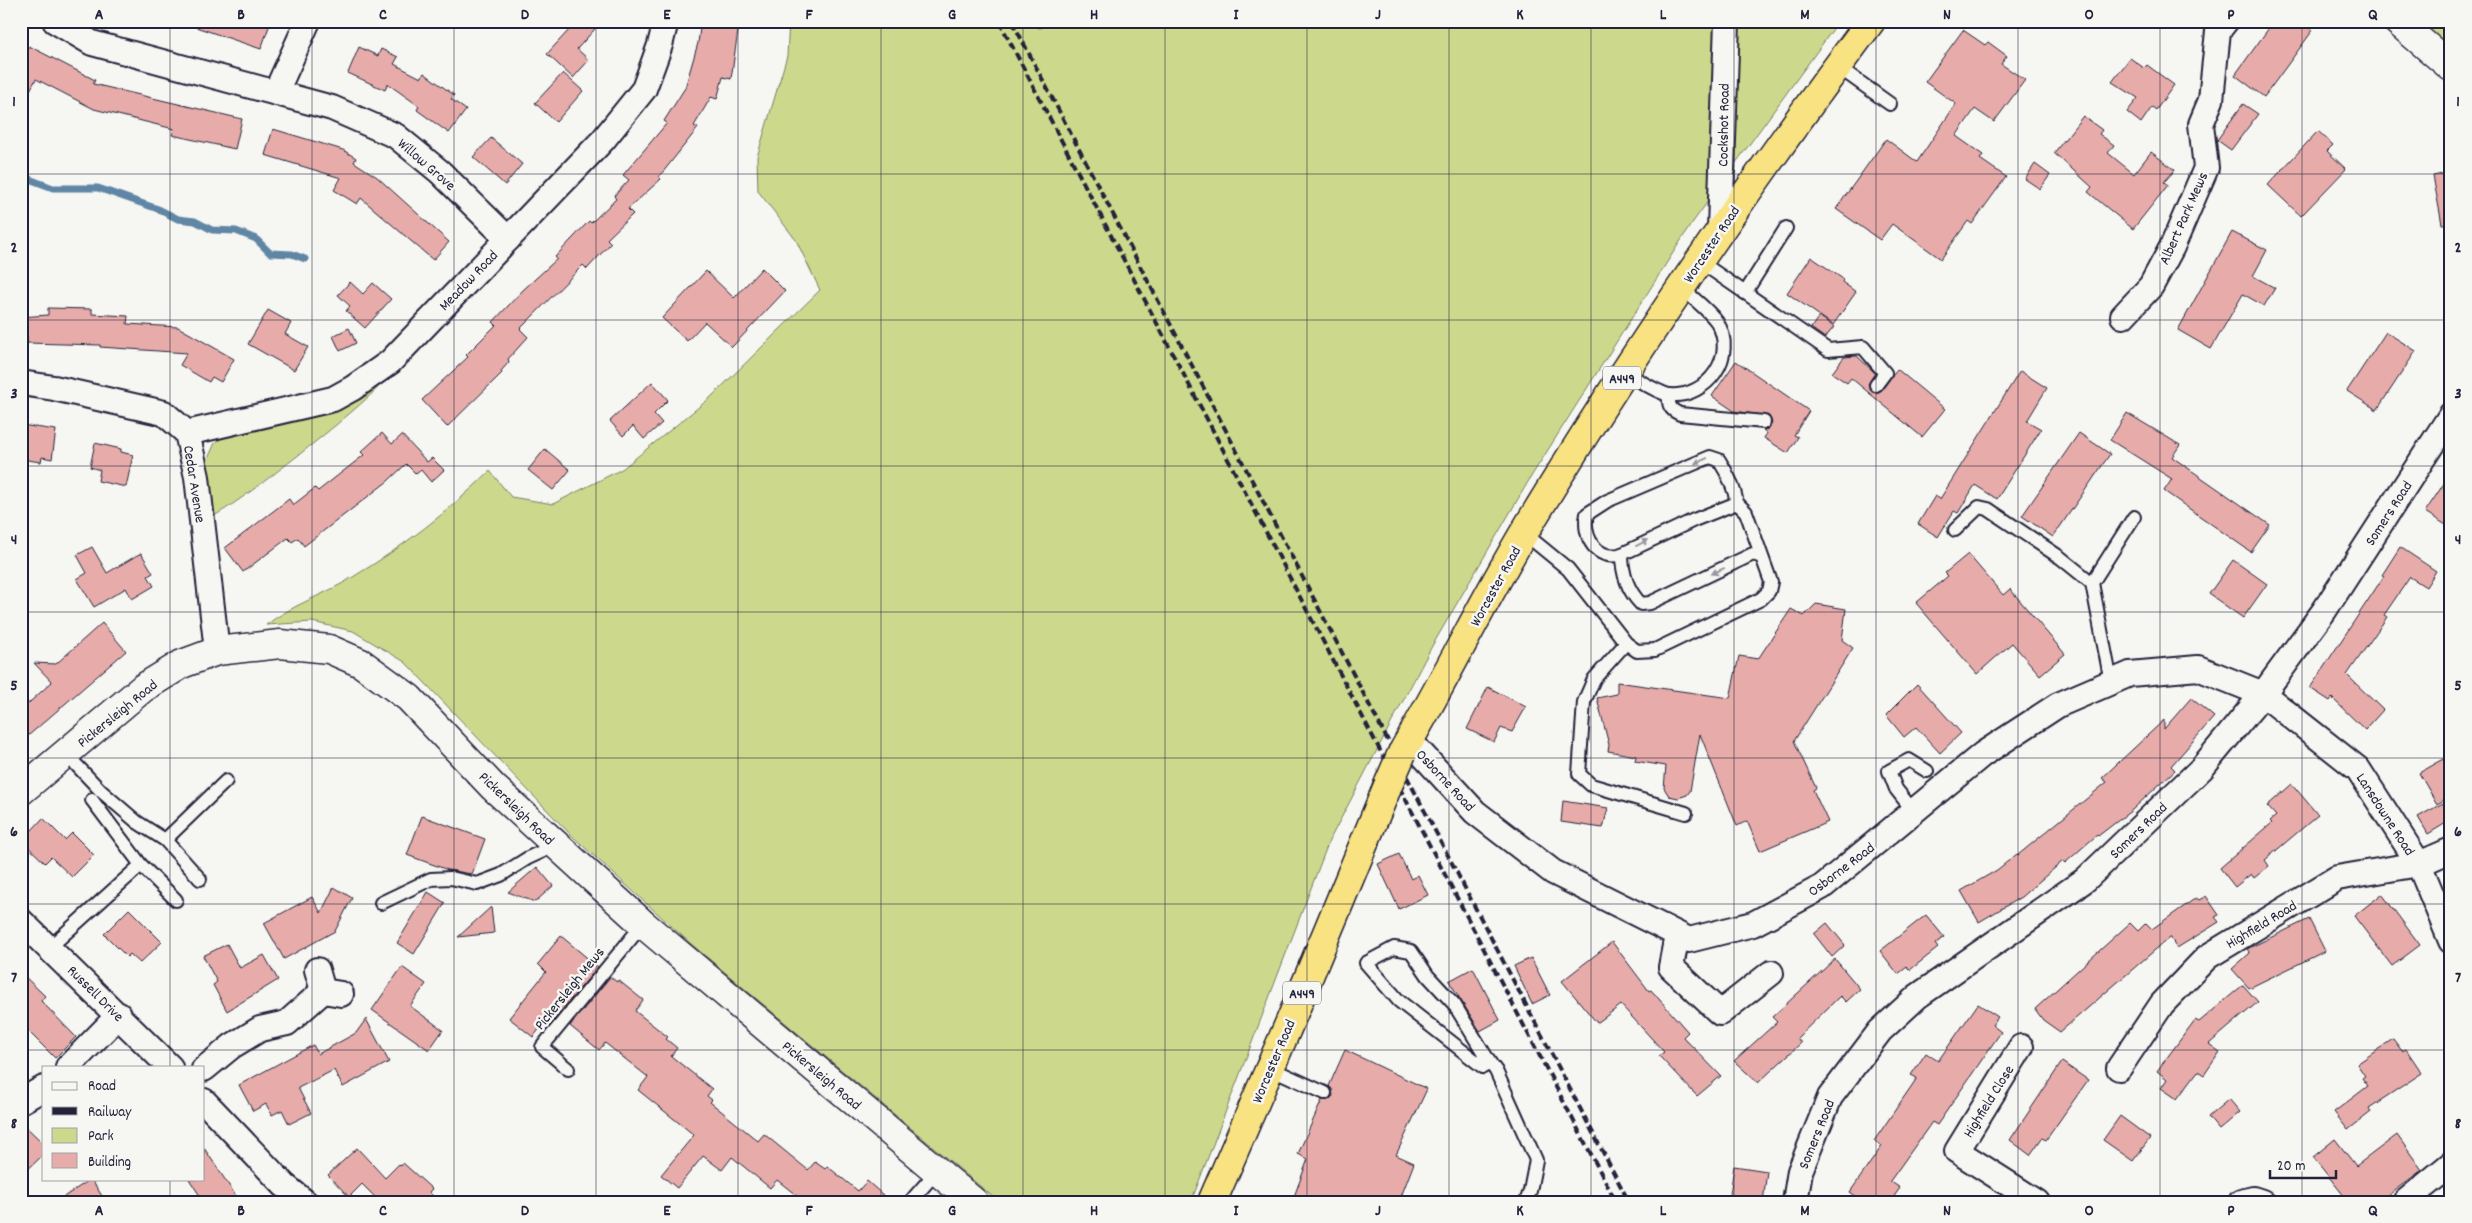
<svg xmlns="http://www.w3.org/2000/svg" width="2472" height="1223" font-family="Dekko,sans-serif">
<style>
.green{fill:#ccd98c;stroke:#777e64}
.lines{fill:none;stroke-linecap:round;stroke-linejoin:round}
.stream{stroke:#6186a5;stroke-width:7}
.building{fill:#e7aca9;stroke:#22223b}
.lane-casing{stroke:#22223b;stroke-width:16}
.street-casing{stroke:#22223b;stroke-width:28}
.secondary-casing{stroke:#22223b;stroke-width:31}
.highway-casing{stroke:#22223b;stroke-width:31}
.lane{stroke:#f6f6f2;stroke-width:12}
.street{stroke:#f6f6f2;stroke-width:24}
.secondary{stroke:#f6f6f2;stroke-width:28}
.highway{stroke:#f8e281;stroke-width:28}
.rail{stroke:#22223b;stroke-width:4;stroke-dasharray:8 4;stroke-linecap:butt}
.highway-bridge-casing{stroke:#22223b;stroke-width:31;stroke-linecap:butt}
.highway-bridge{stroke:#f8e281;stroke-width:28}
.oneway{fill:#9797a0}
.grid{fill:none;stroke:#22223b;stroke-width:1;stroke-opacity:0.55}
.labels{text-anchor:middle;stroke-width:5;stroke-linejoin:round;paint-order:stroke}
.shield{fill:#f6f6f2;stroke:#626272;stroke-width:1}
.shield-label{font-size:14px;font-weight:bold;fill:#22223b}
.street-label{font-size:15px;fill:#22223b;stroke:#f6f6f2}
.neatline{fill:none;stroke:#22223b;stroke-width:2}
.grid-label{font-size:16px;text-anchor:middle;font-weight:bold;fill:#22223b}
</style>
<rect width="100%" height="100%" fill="#f6f6f2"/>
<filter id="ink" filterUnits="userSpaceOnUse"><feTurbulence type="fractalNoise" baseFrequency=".02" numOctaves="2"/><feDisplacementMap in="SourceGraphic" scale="10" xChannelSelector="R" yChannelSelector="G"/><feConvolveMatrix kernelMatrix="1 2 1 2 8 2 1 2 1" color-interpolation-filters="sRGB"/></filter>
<g filter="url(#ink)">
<g class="green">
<path d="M789,21h1050l-149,205 -158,249 -100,171 -103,195 -138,361h-192l-309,-259 -120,-109 -165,-172 -52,-31 -41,-9 -46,3c27,-21 59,-30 87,-48 50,-30 95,-65 137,-106l21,26 42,7 69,-35 88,-71 110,-108 -24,-50 -38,-49 -1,-34 30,-101z"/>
<path d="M2410,21h41v36z"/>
<path d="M381,383c-2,11 -154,131 -172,135l-3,-55 9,-20 15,-11 50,-8 43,-10z"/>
</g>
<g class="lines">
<g class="stream">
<path d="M1040,25l1,-4"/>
<path d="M21,176l32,12h45l60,21 20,10 17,2 17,9 24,1 20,8 14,14 22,1 13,5"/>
</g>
</g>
<g class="building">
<path d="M188,21h83l-10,28 -74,-25z"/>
<path d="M558,21h44l-25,28 12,11 -16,18 -26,-24 22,-24z"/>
<path d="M701,21l38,3 -8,55 -8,-2 -6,22 -6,-2 -17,29 4,2 -39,49 2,2 -33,30 5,5 -26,25 4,4 -24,26 -4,-4 -63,64 8,8 -20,22 1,3 -8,9 1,2 -55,54 -25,-27 46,-43 -2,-2 30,-30 -3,-3 30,-32 34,-31 -2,-2 34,-36 2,2 25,-24 -2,-3 15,-16 -6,-5 44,-52 -3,-2 21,-33 13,-45z"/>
<path d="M2274,21h27l12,9 -49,67 -29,-22z"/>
<path d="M1963,30l22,15 3,-3 19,14 -6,8 24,16 -31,42 -19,-13 -19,27 27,19 -3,4 26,18 -34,47 -4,-3 -27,38 -49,-35 -12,16 -44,-31 50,-70 31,23 39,-58 -31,-22z"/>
<path d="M29,46l66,34 -2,4 149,35 -7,30 -63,-14 2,-6 -80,-20 -58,-30 -15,28v-59l6,3z"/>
<path d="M359,47l19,9 3,-7 17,8 -4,7 27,14 3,-5 30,22 -3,4 15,11 -17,23 -32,-23 2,-4 -31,-22 -3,6 -37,-17z"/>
<path d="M2130,58l14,10 3,-3 27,20 -18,25 -4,-3 -11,16 -14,-11 11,-14 -26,-16z"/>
<path d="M563,73l20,18 -27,31 -21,-19z"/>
<path d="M2243,104l15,10 -27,36 -14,-10z"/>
<path d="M2083,116l19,14 -3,4 15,11 -6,8 26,21 17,-22 24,18 -11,12 4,3 -35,44 -45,-37 4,-5 -38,-34z"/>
<path d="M273,129l70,21 13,8 -2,4 23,15 72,65 -16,18 -72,-62 -4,6 -23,-14 7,-12 -76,-23z"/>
<path d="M2318,131l15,14 -6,6 19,18 -45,47 -33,-31z"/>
<path d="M491,138l31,26 -17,21 -32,-28z"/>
<path d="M2035,164l15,11 -10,14 -15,-10z"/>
<path d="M2451,172v51l-9,1 -9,-48z"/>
<path d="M2232,232l35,18 -14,26 22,12 -11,18 -21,-12 -32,55 -33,-19z"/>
<path d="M1811,257l32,22 -1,3 14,10 -23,33 -46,-32z"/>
<path d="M762,268l23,23 -53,56 -27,-25 -18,19 -25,-23 44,-47 28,27z"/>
<path d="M350,282l13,12 10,-11 18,16 -26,29 -19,-17 4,-5 -12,-11z"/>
<path d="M48,308l44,1v5l36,2 -1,8 51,3 56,32 -13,23 -9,-5 -3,5 -29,-17 7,-12 -87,-6v-2l-73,-2v-8h-6v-18l27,-2z"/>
<path d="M268,310l23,13 -6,11 23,13 -14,23 -46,-26z"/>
<path d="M1819,316l15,11 -9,11 -14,-10z"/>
<path d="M349,328l7,15 -16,8 -7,-15z"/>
<path d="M2386,332l30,19 -39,59 -30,-19z"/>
<path d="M1857,356l18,17 -7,11 4,8 4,1 6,-3 15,-21 48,40 -23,28 -71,-59 -4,5 -15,-10 12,-16z"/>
<path d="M1736,361l73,50 -15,24 4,2 -10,16 -24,-15 3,-5 -4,-3 5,-1 4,-6 -3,-7 -35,-5 -22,-15z"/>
<path d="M2020,371l27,17 -20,33 14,8 -44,70 -22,-14 -17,28 -4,-2 -16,26 -20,-13 17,-28 5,3z"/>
<path d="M652,382l16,18 -14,14 8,9 -18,16 -11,-13 -10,10 -13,-15z"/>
<path d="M2127,413l53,32 -8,12 98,68 -19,27 -87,-61 8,-12 -62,-39z"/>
<path d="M21,425l35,5 -4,29 -10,-2 -1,5 -20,-3z"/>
<path d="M382,433l10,11 10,-9 25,27 5,-4 12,12 -13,12 -10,-12 -5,4 -10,-10 -18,17 -84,65 -6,-8 -6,4 -4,-4 -45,34 -18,-24 64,-49 4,6 22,-17 3,3 46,-36 -3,-3z"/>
<path d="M2079,433l31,21 -57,83 -31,-21z"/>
<path d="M95,443l26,6v3l12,3 -7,32 -28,-6 2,-11 -10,-3z"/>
<path d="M545,449l25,21 -17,20 -25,-20z"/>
<path d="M2451,473v55l-26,-16z"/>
<path d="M92,547l15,26 34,-20 12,20 -5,3 6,10 -22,13 -6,-11 -32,19 -17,-28 10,-6 -10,-18z"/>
<path d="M2400,547l36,24 -10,16 -16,-10 -26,38 3,2 -40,58 36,35 -18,20 -33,-32 -2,3 -20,-13 74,-112 -2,-1z"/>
<path d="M1968,554l35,41 7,-6 55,65 -25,21 -28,-32 -35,31 -61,-71 32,-27 -3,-3z"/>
<path d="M2233,560l34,24 -24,34 -34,-24z"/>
<path d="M1816,604l30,5 -4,31 11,8 -59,93 22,47 -3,2 15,32 -68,29 -13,-30 -10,5 -37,-92 -10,57 -3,4 -9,3 -9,-2 -5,-8 2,-22 -31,-5 1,-5 -28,-5 1,-6 -12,-47 20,-4v-12l113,16 9,-42 19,3 33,-50 13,7z"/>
<path d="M102,623l24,28 -105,91v-32l31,-28 -18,-19 22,1z"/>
<path d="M1917,684l44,49 -21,20 -24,-26 -12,10 -18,-22z"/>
<path d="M1488,687l38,20 -14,25 -11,-4 -7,14 -27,-13z"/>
<path d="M2191,698l23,19 -43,49 4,4 -43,40 -34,26 -1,-1 -32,28 -2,-2 -42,36 -42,25 -18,-31 36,-21 20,-16 1,1 89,-73 -5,-4 62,-58v9z"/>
<path d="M2451,755v41l-14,8 -18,-31z"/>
<path d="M2292,784l26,31 -53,45 4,6 -15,12 -3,-4 -16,13 -15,-19 52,-45 -2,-2 6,-5 -9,-10z"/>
<path d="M1563,801l45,7 -5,20 -42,-6z"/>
<path d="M2443,803l8,17 -23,14 -10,-17z"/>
<path d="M422,816l63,23 -13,35 -24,-4 -41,-15z"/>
<path d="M43,818l22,22 7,-7 22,22 -22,22 -21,-20 -6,6 -23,-22z"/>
<path d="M1399,854l12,25 7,-4 10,20 -29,14 -21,-45z"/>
<path d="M537,867l16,19 -18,16 -27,-10z"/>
<path d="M334,887l18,11 -17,33 -51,28 -20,-36 48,-26 9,16z"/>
<path d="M428,892l17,11 -31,51 -17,-11z"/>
<path d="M2382,894l38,51 -28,21 -38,-50z"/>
<path d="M2206,896l13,19 -4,2 4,5 -42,26 -7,-11 -110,95 -17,-12 -8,-11 95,-86 8,8 8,-8 6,6 44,-31 3,2z"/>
<path d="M491,907l3,26 -36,4z"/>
<path d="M129,909l33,33 -22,21 -10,-9 -3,3 -23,-23z"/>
<path d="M1926,915l18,22 -9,7 3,4 -28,22 -3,-3 -9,7 -18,-23z"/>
<path d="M2309,919l16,32 -76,37 -17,-19 18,-16 -3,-4z"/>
<path d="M1827,923l18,22 -13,12 -18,-23z"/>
<path d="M561,936l37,31 -49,58 -4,-3 -12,15 -24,-19 37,-46 -8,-8z"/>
<path d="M1612,942l37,49 2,-1 37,42 -5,5 38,39 -24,20 -38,-40 5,-4 -43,-47 -24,18 -35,-42z"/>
<path d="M227,944l13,24 24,-13 14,25 -51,31 -14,-26 4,-3 -14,-26z"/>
<path d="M1531,958l19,37 -18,9 -18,-38z"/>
<path d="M1835,959l25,30 -14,13 -6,-6 -43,42 4,5 -43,40 -24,-22 43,-39 -5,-5z"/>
<path d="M402,967l24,17 -16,22 33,24 -14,20 -57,-40z"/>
<path d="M1473,968l27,52 -20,11 -31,-50z"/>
<path d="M21,973l24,23 -4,5 35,36 -21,21 -34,-34z"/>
<path d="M610,977l7,5 1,-2 25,20 -8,11 33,26 -2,2 11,9 -6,8 41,33 -5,7 5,4 -2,2 48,39 6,-7 44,36 7,-8 10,7 2,-3 31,25 9,-10 24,21h-86l-28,-22 -7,8 -38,-31 -10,13 -19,-14 -26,32 -16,-13 33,-40 -56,-45 10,-13 -43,-34 -6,7 -29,-24z"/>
<path d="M2243,985l15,17 -49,42 11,8 -16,23 -6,-4 -21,28 -16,-11 6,-9 -10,-8 38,-51 4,2z"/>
<path d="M1978,1004l20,13 -6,8 9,7 -64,93 -5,-3 -42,59 10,7 -10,14h-26l-14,-10 32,-46 -8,-5 43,-63 -6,-3 15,-22 12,8z"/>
<path d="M366,1019l23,43 -46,25 -9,-17 -36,18 13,25 -22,11 -7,-14 -10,5 -6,-11 -13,7 -14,-26 74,-40 5,9 38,-21z"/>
<path d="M2393,1039l9,12 4,-2 16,24 -53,35 2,4 -23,18 -14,-18 34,-26 -6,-8 3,-2 -8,-12z"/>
<path d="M1345,1050l82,39 -31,66 18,8 -15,39h-107l16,-43 -10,-5 24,-54h7l4,-4 -1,-7 -3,-3z"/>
<path d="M2062,1062l26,18 -42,60 -4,-2 -12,17 -20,-15z"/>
<path d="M2229,1099l11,13 -21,18 -11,-13z"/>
<path d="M2120,1116l30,22 -17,23 -30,-21z"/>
<path d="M21,1122l23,22v10l-23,22z"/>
<path d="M2397,1135l25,35 -43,32h-30l-36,-45 22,-18 21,27z"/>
<path d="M204,1148l36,54h-36l-15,-23h15z"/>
<path d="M357,1148l28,30 14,-14 2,2 2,-3 29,26 -3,3 10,10h-59l-18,-18 -13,13 -21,-22z"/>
<path d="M1734,1166l33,5 -4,31h-34z"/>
<path d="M91,1179l15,23h-50z"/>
</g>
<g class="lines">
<g class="lane-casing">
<g id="lane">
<path d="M1837,66l53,38"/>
<path d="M1699,261l129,89 35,-3 22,26 -9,12"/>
<path d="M1745,293l41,-65"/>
<path d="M1625,373c11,5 34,21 45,22 37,3 68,-39 47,-73 -9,-13 -25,-24 -36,-35"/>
<path d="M1669,395c-1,10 1,15 11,19l84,8"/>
<path d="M1955,530l24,-23 9,2 73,49 31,25"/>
<path d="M1524,533l44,36 58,74 11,8 18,-1 106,-51 8,-8 2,-9 -25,-70 -9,-9 -43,17 -72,34c0,20 5,36 19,50l9,-1 103,-49 9,3"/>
<path d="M1622,554c-25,8 -40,-17 -35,-40l20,-13 103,-44 9,3c9,14 15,26 18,43"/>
<path d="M1626,643l-32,36 -10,23 -5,72 12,11 95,28"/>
<path d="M2111,682l-19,-99 42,-66"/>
<path d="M66,754l35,37 36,31 28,18 35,39"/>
<path d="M92,800l49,65 35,35"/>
<path d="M1914,812l-18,-23 -7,-18 20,-11 18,11"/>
<path d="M165,840l61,-59"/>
<path d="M381,903l50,-24 20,-1 26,6 24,-9 27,-17 28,-13"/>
<path d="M50,947l91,-82"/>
<path d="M1490,1063l-36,-59 -26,-28 -17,-25 -17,-3 -28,15 33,38 84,66 7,-4 6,8 40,89 -6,31 -4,11"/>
<path d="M1270,1068l55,25"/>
<path d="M568,1069l-26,-22 101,-123"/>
<path d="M910,1202l27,-31"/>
</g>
</g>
<g class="street-casing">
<g id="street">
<path d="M55,21l37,22 240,65 64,28 44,36 68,67"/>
<path d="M276,92l32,-71"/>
<path d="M1720,229l7,-208"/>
<path d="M2123,316l28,-30 21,-39 34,-79 -5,-44 10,-24 7,-69 8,-10"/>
<path d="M21,383l33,5 110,25 23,20 10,44 20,174"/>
<path d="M187,433l146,-34 20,-11 37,-26 213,-222 41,-51 16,-44 6,-24"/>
<path d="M1409,740l66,72 78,60 136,68 64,-16 69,-37 161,-133 75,-49 72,-31 68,-6 65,26 95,75 61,95 32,77"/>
<path d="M21,921l149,146"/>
<path d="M1677,935l-6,32 49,46 51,-40"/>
<path d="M317,970l6,21"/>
<path d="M2021,1047l-64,104 80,51"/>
<path d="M68,1067l51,-52"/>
<path d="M2119,1068l43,-64 45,-47 130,-79 82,-14 32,-14"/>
<path d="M204,1069l28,-23 28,-17 27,-6 36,-32 18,3"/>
<path d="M21,1101l23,-13"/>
<path d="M204,1101l80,84 21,17"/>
<path d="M1795,1202l5,-31 30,-74 50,-66 38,-35 167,-116 116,-111 62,-75 61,-83 127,-196"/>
<path d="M2241,1202l12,-3 9,3"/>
<path d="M2405,1202l46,-38"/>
</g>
</g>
<g class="secondary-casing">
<g id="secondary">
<path d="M2397,21l54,46"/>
<path d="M21,791l122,-103 39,-24 35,-13 63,-7 49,5 32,14 48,35 84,89 150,137 331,278"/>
</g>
</g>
<g class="highway-casing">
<g id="highway">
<path d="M1402,753c43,-73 80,-150 123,-222 106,-176 223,-345 346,-510"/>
<path d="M1212,1202l80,-185 97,-234"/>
</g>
</g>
<use href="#lane" class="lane"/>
<use href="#street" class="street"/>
<use href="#secondary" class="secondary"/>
<use href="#highway" class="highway"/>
<g class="rail">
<path d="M999,21l617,1181"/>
<path d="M1012,21l617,1181"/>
</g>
<g class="highway-bridge-casing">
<path id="highway-bridge" d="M1389,783l13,-30"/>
</g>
<use href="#highway-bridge" class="highway-bridge"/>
</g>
<defs><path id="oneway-solid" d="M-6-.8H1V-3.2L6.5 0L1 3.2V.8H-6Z" transform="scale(1.25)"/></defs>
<g class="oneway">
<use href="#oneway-solid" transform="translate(1701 461) rotate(156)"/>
<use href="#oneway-solid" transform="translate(1642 543) rotate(-27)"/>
<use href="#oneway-solid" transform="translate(1718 571) rotate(155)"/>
</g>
</g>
<path class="grid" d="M170,21v1046M312,21v1181M454,21v1181M596,21v1181M738,21v1181M881,21v1181M1023,21v1181M1165,21v1181M1307,21v1181M1449,21v1181M1591,21v1181M1734,21v1181M1876,21v1181M2018,21v1181M2160,21v1181M2302,21v1181M21,174h2430M21,320h2430M21,466h2430M21,612h2430M21,758h2430M21,904h2430M21,1050h2430M170,1179v23"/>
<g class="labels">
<g class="shield">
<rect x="1603" y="366.5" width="38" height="23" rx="4"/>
<rect x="1283" y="981.5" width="38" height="23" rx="4"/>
</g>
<g class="shield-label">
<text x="1622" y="383">A449</text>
<text x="1302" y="998">A449</text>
</g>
<g class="street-label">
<text transform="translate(1723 125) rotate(-89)" y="5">Cockshot Road</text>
<text transform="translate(427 164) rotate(41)" y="5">Willow Grove</text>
<text transform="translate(2183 218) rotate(-66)" y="5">Albert Park Mews</text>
<text transform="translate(1711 244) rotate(-56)" y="5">Worcester Road</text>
<text transform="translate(468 280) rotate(-46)" y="5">Meadow Road</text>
<text transform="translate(195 484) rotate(81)" y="5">Cedar Avenue</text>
<text transform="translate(2388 513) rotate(-57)" y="5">Somers Road</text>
<text transform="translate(1495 586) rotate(-61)" y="5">Worcester Road</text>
<text transform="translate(117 713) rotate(-39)" y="5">Pickersleigh Road</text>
<text transform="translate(1446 780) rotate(47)" y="5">Osborne Road</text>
<text transform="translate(517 808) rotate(44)" y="5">Pickersleigh Road</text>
<text transform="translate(2386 814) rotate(57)" y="5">Lansdowne Road</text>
<text transform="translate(2138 830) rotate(-44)" y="5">Somers Road</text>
<text transform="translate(1841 869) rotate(-37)" y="5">Osborne Road</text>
<text transform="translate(2261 924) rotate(-31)" y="5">Highfield Road</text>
<text transform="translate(569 988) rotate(-51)" y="5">Pickersleigh Mews</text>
<text transform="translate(96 993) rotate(45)" y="5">Russell Drive</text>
<text transform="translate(1273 1061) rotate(-67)" y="5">Worcester Road</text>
<text transform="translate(822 1075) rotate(40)" y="5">Pickersleigh Road</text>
<text transform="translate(1988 1101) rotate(-58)" y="5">Highfield Close</text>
<text transform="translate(1816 1134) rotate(-68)" y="5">Somers Road</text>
</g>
</g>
<rect width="2472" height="1223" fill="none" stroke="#f6f6f2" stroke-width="55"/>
<rect x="42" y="1066" width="162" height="115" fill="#f6f6f2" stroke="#a1a1a9"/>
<rect x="52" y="1082" width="25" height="8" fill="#f6f6f2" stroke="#a1a1a9"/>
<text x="88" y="1090" font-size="15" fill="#22223b">Road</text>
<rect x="52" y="1107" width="25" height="8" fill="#22223b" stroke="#a1a1a9"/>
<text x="88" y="1116" font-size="15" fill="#22223b">Railway</text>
<rect x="52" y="1128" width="25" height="15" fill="#ccd98c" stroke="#a1a1a9"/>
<text x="88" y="1140" font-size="15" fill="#22223b">Park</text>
<rect x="52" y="1153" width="25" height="15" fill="#e7aca9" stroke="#a1a1a9"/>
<text x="88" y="1166" font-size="15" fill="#22223b">Building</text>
<path d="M2270 1170v8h66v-8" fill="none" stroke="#22223b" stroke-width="2.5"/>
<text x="2277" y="1170" font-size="15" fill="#22223b" stroke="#f6f6f2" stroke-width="4" paint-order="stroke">20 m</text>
<rect x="28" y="28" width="2416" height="1168" class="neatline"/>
<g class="grid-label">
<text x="99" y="19">A</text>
<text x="241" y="19">B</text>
<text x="383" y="19">C</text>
<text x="525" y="19">D</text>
<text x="667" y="19">E</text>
<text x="809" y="19">F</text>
<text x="952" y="19">G</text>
<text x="1094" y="19">H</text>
<text x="1236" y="19">I</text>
<text x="1378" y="19">J</text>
<text x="1520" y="19">K</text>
<text x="1663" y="19">L</text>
<text x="1805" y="19">M</text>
<text x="1947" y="19">N</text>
<text x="2089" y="19">O</text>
<text x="2231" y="19">P</text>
<text x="2373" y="19">Q</text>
<text x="14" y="106">1</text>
<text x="2458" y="106">1</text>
<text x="14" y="252">2</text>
<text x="2458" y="252">2</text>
<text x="14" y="398">3</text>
<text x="2458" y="398">3</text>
<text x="14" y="544">4</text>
<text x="2458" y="544">4</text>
<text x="14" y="690">5</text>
<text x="2458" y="690">5</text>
<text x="14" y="836">6</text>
<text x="2458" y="836">6</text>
<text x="14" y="982">7</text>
<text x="2458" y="982">7</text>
<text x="14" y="1128">8</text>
<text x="2458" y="1128">8</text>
<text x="99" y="1215">A</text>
<text x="241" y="1215">B</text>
<text x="383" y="1215">C</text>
<text x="525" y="1215">D</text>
<text x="667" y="1215">E</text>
<text x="809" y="1215">F</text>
<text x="952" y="1215">G</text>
<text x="1094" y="1215">H</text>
<text x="1236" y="1215">I</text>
<text x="1378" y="1215">J</text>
<text x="1520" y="1215">K</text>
<text x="1663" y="1215">L</text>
<text x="1805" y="1215">M</text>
<text x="1947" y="1215">N</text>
<text x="2089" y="1215">O</text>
<text x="2231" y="1215">P</text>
<text x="2373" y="1215">Q</text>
</g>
</svg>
